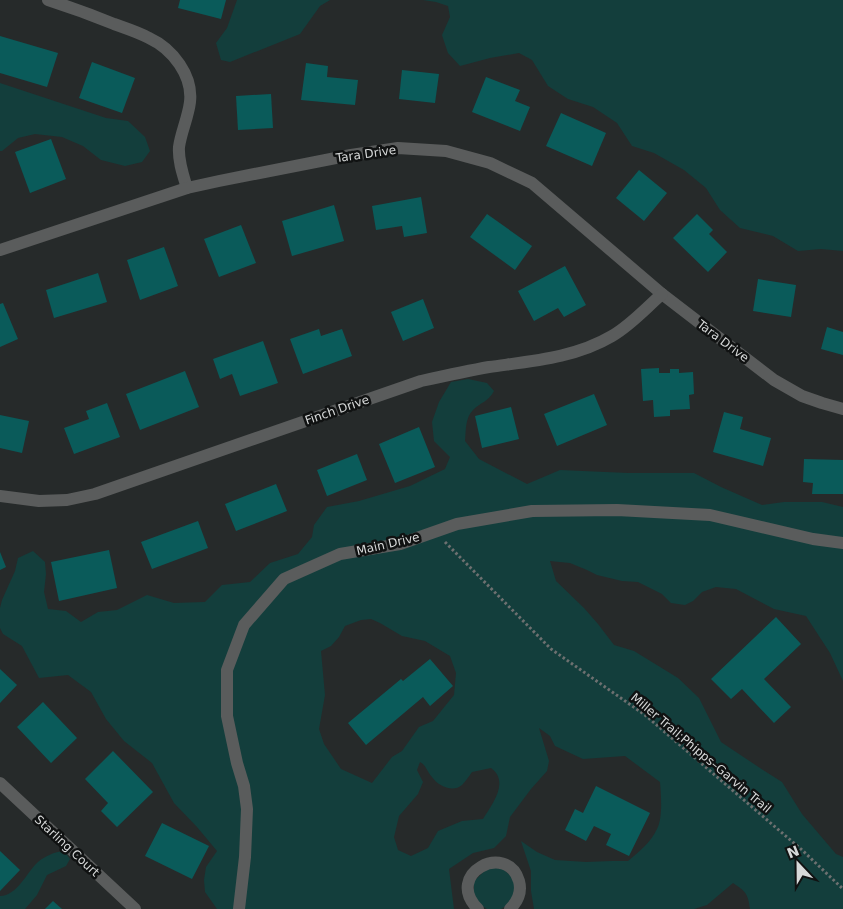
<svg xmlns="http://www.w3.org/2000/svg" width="843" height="909" font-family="'DejaVu Sans',sans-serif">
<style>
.green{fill:#133e3c;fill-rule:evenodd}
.building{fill:#0a5b5a}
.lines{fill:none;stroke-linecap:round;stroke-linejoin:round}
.path{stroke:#6d7070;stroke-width:3;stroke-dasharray:2.5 2.5;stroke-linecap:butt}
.minor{stroke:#5a5c5c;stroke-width:12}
.labels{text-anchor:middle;stroke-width:5;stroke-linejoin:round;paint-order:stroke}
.street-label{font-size:12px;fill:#d7d9d9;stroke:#101212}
</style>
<rect width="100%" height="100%" fill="#262a2a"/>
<g class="green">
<path d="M237,0h93l-10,6 -20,28 -70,28 -9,-2 -5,-17 11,-15z"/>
<path d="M423,0h420v251l-22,-2 -23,2 -25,-15 -33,-8 -20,-18 -14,-22 -22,-18 -30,-17 -22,-7 -15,-23 -24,-16 -25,-8 -20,-13 -16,-26 -13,-7 -29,5 -30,8 -12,-13 -6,-18 8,-18 -2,-11 -12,-4z"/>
<path d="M0,83l106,35 22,3 17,16 5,14 -8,11 -17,4 -24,-6 -18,-14 -21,-9 -27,-3 -17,4 -16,13h-2z"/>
<path d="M468,379l19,4 7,8c-6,11 -13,11 -21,19 -8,8 -7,21 -8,31l14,18 48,25 33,-14 68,3h66l27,14 41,18 22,-3h38l21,5v174l-13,-28 -24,-37 -32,-7 -38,-20 -20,-2 -14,5 -9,9 -8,4 -14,-2 -9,-9 -24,-12 -16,-1 -25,-6 -10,-5 -17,-7 -20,-2 6,20 28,27 14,16 16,21 20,6 44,27 21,20 22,44 42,28 19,12 20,32 34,40 7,3v52h-93c-2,-16 -5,-18 -17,-26l-26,22 -13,4h-160l-3,-18v-20l-10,-30 16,11 18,8 31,2 26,-1h16c11,-9 23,-19 29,-32 6,-11 4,-35 3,-47l-35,-26 -42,3 -28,-13 -5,-10 -11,-8 10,33 -2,10 -16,18 -21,28 -4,19 -12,12 -21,5 -24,16 5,40h-237l-12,-17 -1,-12 2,-13 11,-16 -20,-24 -23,-24 -22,-40 -28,-22 -18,-22 -15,-27 -23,-17 -29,3 -17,-32 -19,-12 -3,-6v-20l2,-8 13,-29 3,-13 15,-7 12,11 1,12 -2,18 4,17 18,2 15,11 17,-10 19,-2 30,-15 27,8 31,-1 17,-17 28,-3 20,-19 28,-9 14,-17 2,-12 13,-18 32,-6 51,-15 35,-17 5,-12 -16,-16 -2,-19 7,-20 12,-20zM371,619l9,4 22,13 23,5 25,15 6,17 -2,22 -21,26 -14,6 -17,24 -10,6 -20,26 -31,-14 -17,-25 -5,-15 6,-34 -4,-44 10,-5 8,-9 6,-11 16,-6zM420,762c7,4 7,10 12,15 6,9 21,16 30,8 4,-4 7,-9 10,-13l19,-4c19,14 1,36 -8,51l-21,2 -24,10 -10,17 -17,8 -13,-6 -4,-13 5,-21 19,-22 5,-12 -6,-12z"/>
<path d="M64,851l6,8 -4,7 -19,9 -10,20 -12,14h-25v-13c17,0 27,-24 38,-34 7,-6 16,-10 26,-11z"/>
<path d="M489,867l14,2 10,9 3,15 -8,12 -7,4h-14l-5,-3 -8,-11v-14z"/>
</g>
<g class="building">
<path d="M180,0h46l-5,19 -43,-11z"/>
<path d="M0,36l58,17 -11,34 -47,-14z"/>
<path d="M92,62l43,16 -13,35 -43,-15z"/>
<path d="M306,63l22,3 -1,11 31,3 -3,25 -54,-5z"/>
<path d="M402,70l37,4 -4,29 -36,-4z"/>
<path d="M486,77l34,13 -5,11 15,6 -10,24 -48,-19z"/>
<path d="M271,94l2,34 -35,2 -2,-34z"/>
<path d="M561,113l45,20 -14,33 -46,-20z"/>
<path d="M51,139l15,40 -36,14 -15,-41z"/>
<path d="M639,170l28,23 -23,28 -28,-23z"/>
<path d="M421,197l6,36 -23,4 -2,-11 -26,4 -4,-24z"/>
<path d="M334,205l10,36 -52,15 -10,-35z"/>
<path d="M487,214l45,32 -17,24 -45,-33z"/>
<path d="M697,214l16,16 -4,4 18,18 -19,20 -35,-34z"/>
<path d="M241,225l15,38 -37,14 -15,-38z"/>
<path d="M164,247l14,39 -38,14 -13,-40z"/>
<path d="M565,266l21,39 -22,12 -6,-9 -24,13 -16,-30z"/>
<path d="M98,273l9,29 -53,16 -8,-28z"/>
<path d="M758,279l38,6 -5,32 -38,-6z"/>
<path d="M423,299l11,29 -31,13 -12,-29z"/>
<path d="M3,303l15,36 -18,8v-43z"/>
<path d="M827,327l16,5v23l-22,-6z"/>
<path d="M319,329l2,7 21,-7 10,27 -49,18 -13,-35z"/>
<path d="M263,341l15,42 -38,13 -8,-22 -12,5 -7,-20z"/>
<path d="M659,368v5h11v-4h9v4l14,-1 1,22 -5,1 1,14 -20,1v6l-16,1 -1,-17 -10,1 -2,-32z"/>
<path d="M185,371l14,36 -59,23 -14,-36z"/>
<path d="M594,394l13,31 -50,21 -13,-32z"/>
<path d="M107,403l13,34 -46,17 -10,-26 25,-9 -3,-8z"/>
<path d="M511,407l8,32 -37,9 -7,-32z"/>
<path d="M724,412l19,5 -3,12 31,9 -8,28 -50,-14z"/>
<path d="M0,415l29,6 -7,32 -22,-5z"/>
<path d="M419,427l16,40 -40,16 -16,-39z"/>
<path d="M357,454l10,26 -40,16 -10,-26z"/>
<path d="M804,459l39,1v34h-31l1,-11 -10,-1z"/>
<path d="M276,484l11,27 -51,20 -11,-27z"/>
<path d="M198,521l10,27 -56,21 -11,-27z"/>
<path d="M109,550l8,38 -58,13 -8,-39z"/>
<path d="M0,552l6,15 -6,3z"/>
<path d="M776,617l25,27 -37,35 27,28 -17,16 -32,-34 -11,10 -20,-20z"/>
<path d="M430,659l23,27 -23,20 -7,-9 -57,48 -18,-22 53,-44 2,2z"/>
<path d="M0,669l17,16 -17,18z"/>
<path d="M43,702l34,36 -26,25 -34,-36z"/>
<path d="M113,751l40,41 -36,35 -16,-16 7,-8 -23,-24z"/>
<path d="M596,786l54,27 -21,43 -23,-11 5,-11 -17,-8 -8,15 -21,-11 10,-21 8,4z"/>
<path d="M162,823l47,23 -17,33 -47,-23z"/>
<path d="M0,851l20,19 -20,21z"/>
<path d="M53,901l9,8h-17z"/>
</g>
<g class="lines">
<path class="path" d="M445,542l106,107 94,66 157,135 41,39"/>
<g class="minor">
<path d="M48,0c22,7 44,15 66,24 11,4 24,8 35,14 24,11 44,38 41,64 -2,16 -9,30 -11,45 -1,14 4,28 8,41"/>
<path d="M0,250l187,-62 32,-7 132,-26 47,-7 48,3 44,12 42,20 130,111 112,86 28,16 20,7 21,6"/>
<path d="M0,496l39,5 28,-1 28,-6 326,-113c23,-5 46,-10 68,-14 42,-6 86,-9 123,-31 19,-11 34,-28 50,-42"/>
<path d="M0,783l135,126"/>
<path d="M239,909l6,-52 2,-48 -3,-23 -7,-23 -10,-47v-46l17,-45 40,-46 56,-25 60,-10 57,-20 75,-13 85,-1 93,5 103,24 30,4"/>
<path d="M478,909c-35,-35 29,-68 41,-28 3,11 -1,20 -9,28"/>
</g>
</g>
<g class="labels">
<g class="street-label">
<text transform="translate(366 154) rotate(-8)" y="4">Tara Drive</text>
<text transform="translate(723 341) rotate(37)" y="4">Tara Drive</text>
<text transform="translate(337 410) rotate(-19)" y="4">Finch Drive</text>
<text transform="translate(388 544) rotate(-13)" y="4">Main Drive</text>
<text transform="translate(701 753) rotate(40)" y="4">Miller Trail;Phipps–Garvin Trail</text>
<text transform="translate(67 846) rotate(43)" y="4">Starling Court</text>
</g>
</g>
<g transform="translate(798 864) rotate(338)" stroke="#101212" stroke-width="4" paint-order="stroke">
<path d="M0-4L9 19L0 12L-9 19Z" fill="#d7d9d9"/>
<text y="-8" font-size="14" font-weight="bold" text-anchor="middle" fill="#d7d9d9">N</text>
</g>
</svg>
